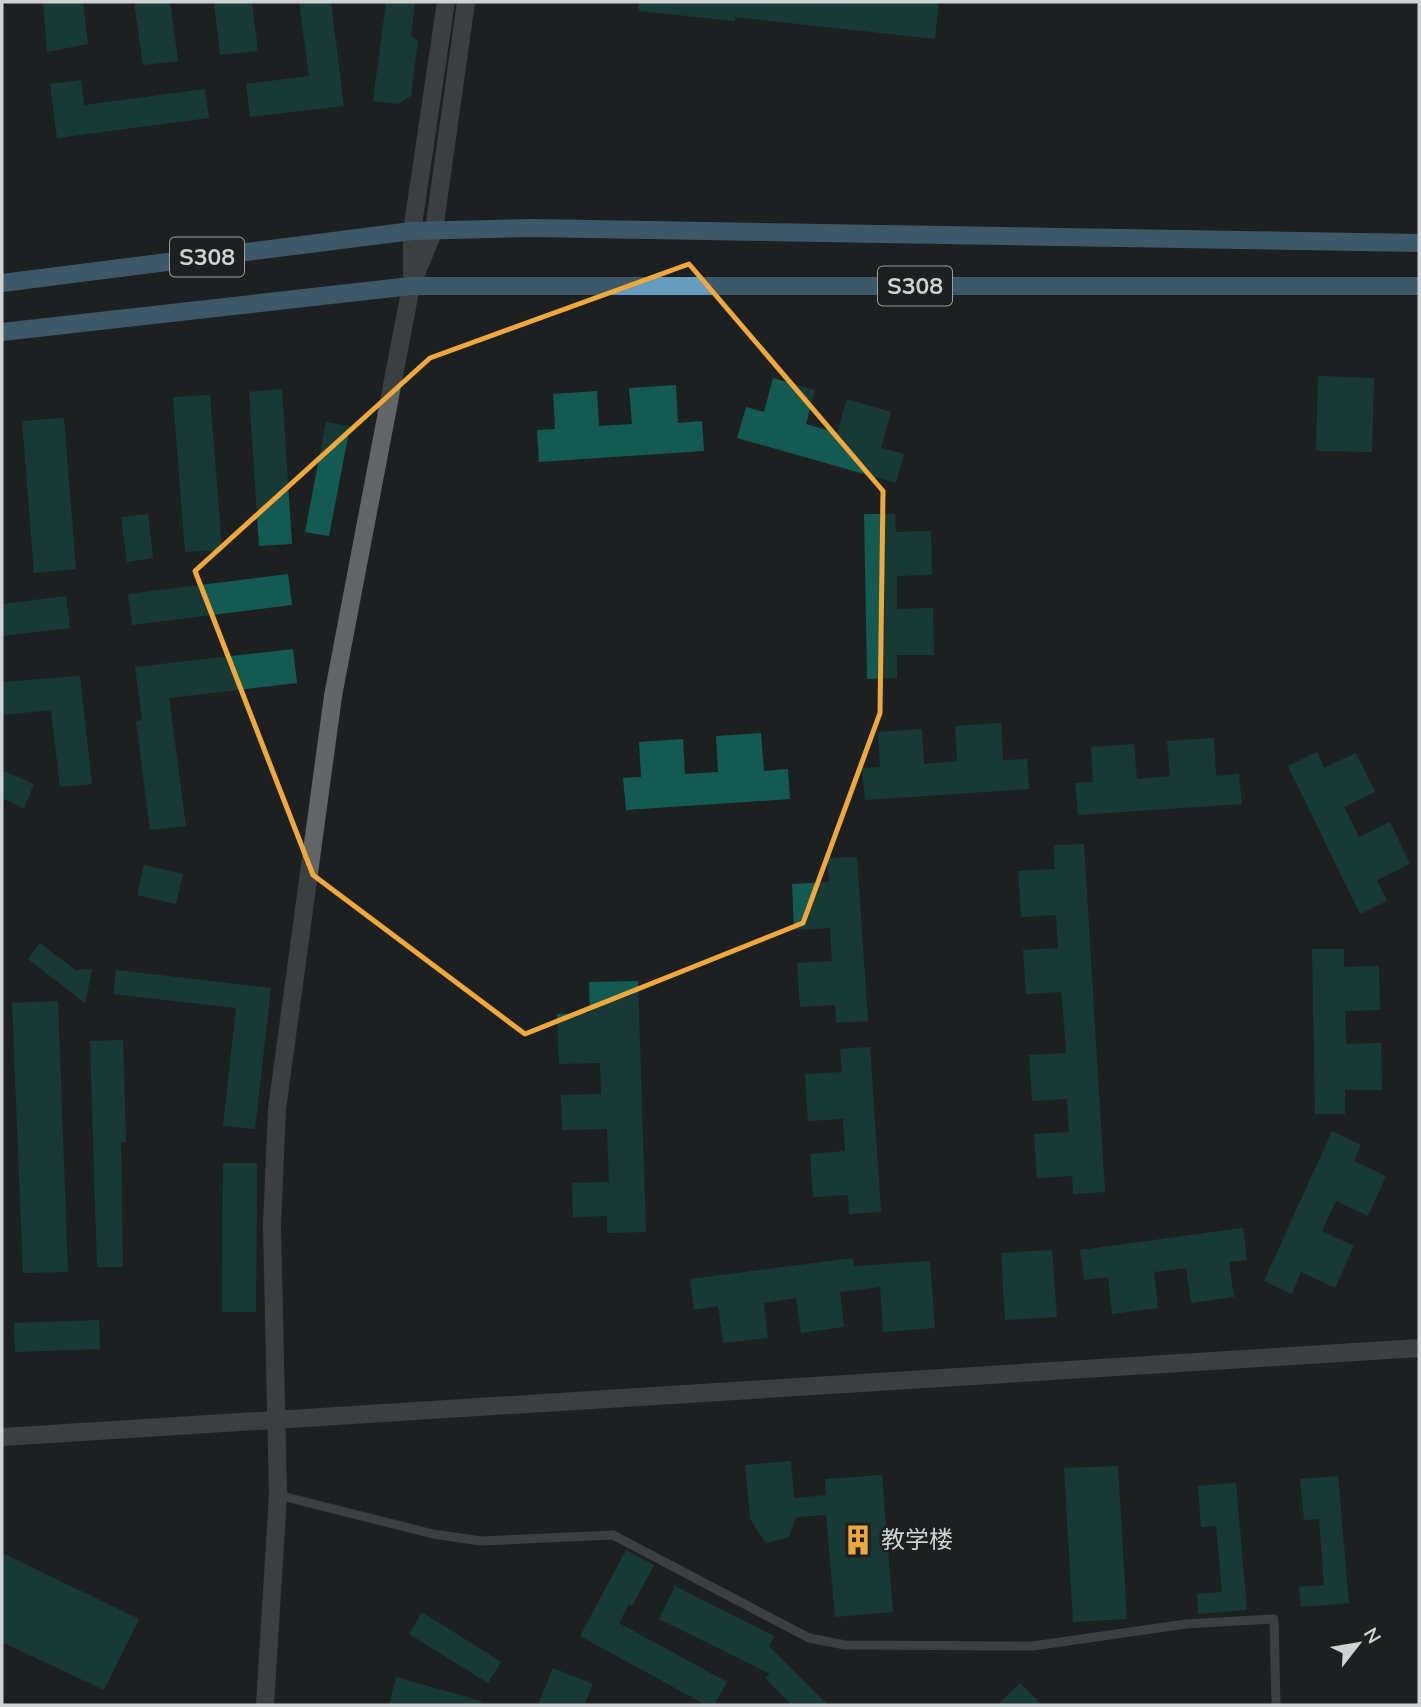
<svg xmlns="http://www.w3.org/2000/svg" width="1421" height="1707" font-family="Mulish,'Noto Sans SC',sans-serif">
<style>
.building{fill:#125a52}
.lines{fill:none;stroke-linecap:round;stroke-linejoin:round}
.service{stroke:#616566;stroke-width:9}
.tertiary{stroke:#616566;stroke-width:18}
.secondary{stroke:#616566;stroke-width:18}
.primary{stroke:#659cbe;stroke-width:18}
.marked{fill:none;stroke:#eea83c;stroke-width:5;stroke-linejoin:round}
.labels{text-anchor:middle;stroke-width:5;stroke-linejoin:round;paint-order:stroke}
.shield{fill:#1d2021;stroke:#9a9d9d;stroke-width:2}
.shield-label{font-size:23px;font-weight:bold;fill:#cfd2d2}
.poi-label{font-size:24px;fill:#cfd2d2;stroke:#1d2021;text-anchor:start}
</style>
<rect width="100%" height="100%" fill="#1d2021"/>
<g class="building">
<path d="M43,2h40l5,42 -41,8z"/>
<path d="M134,2h36l8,59 -35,4z"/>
<path d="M214,2h38l6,49 -38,4z"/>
<path d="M299,2h32l13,104 -94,11 -4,-33 63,-8z"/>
<path d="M386,2h29l-4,33 7,6 -7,55 -13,8 -25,-3z"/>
<path d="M639,2h300l-4,37 -200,-22v4l-97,-10z"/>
<path d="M81,80l3,25 121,-16 4,29 -152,20 -7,-54z"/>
<path d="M1318,376l56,2 -2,74 -56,-1z"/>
<path d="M773,378l42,12 -9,34 31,9 10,-34 44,13 -10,36 23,6 -8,29 -159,-45 9,-31 18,5z"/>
<path d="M676,385l2,38 24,-2 2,30 -165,11 -2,-32 18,-1 -2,-35 44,-3 2,35 33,-2 -3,-36z"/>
<path d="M282,389l10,155 -33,2 -10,-154z"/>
<path d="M210,395l12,155 -37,2 -12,-155z"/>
<path d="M64,418l12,151 -42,4 -12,-152z"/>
<path d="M326,422l24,4 -21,110 -24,-4z"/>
<path d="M148,514l5,44 -26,4 -6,-45z"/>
<path d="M864,514h31l1,18 35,-1 1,44 -35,1v33l36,-1 1,47h-37v23l-30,1z"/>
<path d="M288,574l4,31 -160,20 -4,-31z"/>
<path d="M66,596l4,32 -68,8v-32z"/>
<path d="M293,649l4,34 -128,15 17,128 -36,4 -14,-109 6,-1 -7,-53z"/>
<path d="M80,676l12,108 -32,3 -9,-77 -49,5v-33z"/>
<path d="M1001,723l2,37 24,-1 2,30 -164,11 -3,-32 18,-1 -2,-35 44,-3 2,35 33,-3 -2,-35z"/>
<path d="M761,733l3,38 24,-2 2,30 -164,11 -3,-32 18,-1 -2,-35 44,-3 2,35 33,-2 -2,-36z"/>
<path d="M1214,738l2,38 23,-2 3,30 -164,11 -3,-32 18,-1 -2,-35 43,-3 3,35 33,-3 -3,-35z"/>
<path d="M1317,752l7,16 32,-15 19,39 -31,15 15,30 31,-15 20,42 -33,16 10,21 -27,13 -72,-148z"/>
<path d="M2,770l32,14 -10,24 -22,-10z"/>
<path d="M1084,844l21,348 -32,2 -1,-18 -35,2 -3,-44 35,-2 -2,-33 -35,2 -3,-46 37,-2 -3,-43 -2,-18 -35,2 -3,-44 35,-2 -2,-33 -35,2 -3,-46 37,-2 -1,-24z"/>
<path d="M857,857l11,164 -32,2 -1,-18 -35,2 -3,-44 35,-2 -2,-33 -36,2 -2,-46 37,-2 -2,-24z"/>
<path d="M144,865l39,9 -7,30 -39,-9z"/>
<path d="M40,943l35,27 17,-1 -7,34 -57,-44z"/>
<path d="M1312,949h32v18l35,-1 1,44 -35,1 1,33 35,-1 1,47h-37v24h-30z"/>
<path d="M116,970l155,18 -16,141 -32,-3 13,-118 -123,-14z"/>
<path d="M638,981l8,251 -39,1v-17l-34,1 -1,-34 37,-1 -2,-53 -45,1 -1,-35 40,-1 -1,-31 -41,1 -2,-50 33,-1 -1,-31z"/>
<path d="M58,1001l10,271 -45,1 -11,-270z"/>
<path d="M123,1040l3,102h-5l2,125h-26l-7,-226z"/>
<path d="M870,1047l11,165 -32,2 -1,-19 -35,2 -3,-43 35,-3 -2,-32 -35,2 -3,-47 37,-2 -2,-23z"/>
<path d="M1332,1131l29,14 -7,16 32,15 -18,40 -32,-15 -14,30 32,15 -19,42 -34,-16 -9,22 -28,-13z"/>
<path d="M223,1163h34l-1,149h-34z"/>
<path d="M1243,1228l4,32 -18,2 5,35 -43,6 -5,-35 -32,4 4,36 -46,6 -4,-37 -24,3 -4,-30z"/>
<path d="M1052,1250l5,67 -52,3 -4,-67z"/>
<path d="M853,1258l1,8 76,-5 5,67 -52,4 -3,-45 -40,5 4,35 -43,6 -5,-35 -32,5 4,35 -45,5 -5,-37 -24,4 -4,-31z"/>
<path d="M99,1320l1,29 -85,3 -1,-29z"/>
<path d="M791,1461l3,37 32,-3 -1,-16 57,-4 11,137 -58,5 -9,-102 -30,2 -7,20 -23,6 -16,-24 -5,-54z"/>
<path d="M1118,1466l9,153 -54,3 -9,-154z"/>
<path d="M1338,1476l11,127 -48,4 -2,-20 25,-2 -5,-66 -15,1 -4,-41z"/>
<path d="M1236,1483l11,127 -49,4 -1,-20 25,-2 -6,-66 -15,1 -3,-41z"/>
<path d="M626,1550l28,15 -22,41 -3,-2 -10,19 108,59 -13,23h-8l-126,-69z"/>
<path d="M2,1553l137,66 -35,71 -102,-48z"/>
<path d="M675,1586l99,50 -5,10 59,59h-36l-27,-27 5,-4 -111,-55z"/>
<path d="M422,1612l79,50 -13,21 -79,-49z"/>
<path d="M553,1668l40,16 -9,21h-46z"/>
<path d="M396,1677l85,24 -1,4h-91z"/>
<path d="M1020,1683l22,22h-45z"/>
</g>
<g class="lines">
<path class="service" d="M278,1495l155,39 48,7 132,-6 196,103 36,7 188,1 153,-22 88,-5 2,86"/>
<g class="tertiary">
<path d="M412,275v-44l34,-229"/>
<path d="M411,286l23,-56 32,-228"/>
<path d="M2,1437l1417,-89"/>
</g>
<path class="secondary" d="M265,1705l13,-210 -6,-270 5,-116 56,-413 78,-410"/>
<g class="primary">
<path d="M2,283l410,-52 120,-3 887,15"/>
<path d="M2,332l409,-46h1008"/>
</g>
</g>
<path d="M0 0H1421V1707H0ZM689,264l194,227 -3,222 -77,210 -278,111 -212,-159 -118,-304 235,-213z" fill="#1d2021" fill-opacity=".55" fill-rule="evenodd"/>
<path class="marked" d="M689,264l194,227 -3,222 -77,210 -278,111 -212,-159 -118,-304 235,-213z"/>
<defs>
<g id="building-bare" transform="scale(2.415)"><path d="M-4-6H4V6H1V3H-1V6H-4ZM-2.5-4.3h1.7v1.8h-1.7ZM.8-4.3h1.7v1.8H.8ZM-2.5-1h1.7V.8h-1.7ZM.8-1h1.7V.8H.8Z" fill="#eea83c" stroke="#1d2021" stroke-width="2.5" paint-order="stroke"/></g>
</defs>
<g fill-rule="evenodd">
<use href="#building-bare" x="858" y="1540"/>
</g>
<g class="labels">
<g class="shield">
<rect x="170" y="237.5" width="74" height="39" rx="5"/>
<rect x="878" y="266.5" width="74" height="39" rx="5"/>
</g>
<g class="shield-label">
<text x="207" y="265">S308</text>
<text x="915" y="294">S308</text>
</g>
<g class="poi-label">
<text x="881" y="1548">教学楼</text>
</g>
</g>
<rect width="1421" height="1707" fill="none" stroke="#cfd2d2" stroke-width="7"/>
<g transform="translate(1358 1644) rotate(59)" stroke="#1d2021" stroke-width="5" paint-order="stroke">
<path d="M0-5L12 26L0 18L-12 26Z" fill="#cfd2d2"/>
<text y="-10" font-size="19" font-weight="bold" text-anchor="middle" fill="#cfd2d2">N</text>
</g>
</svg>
